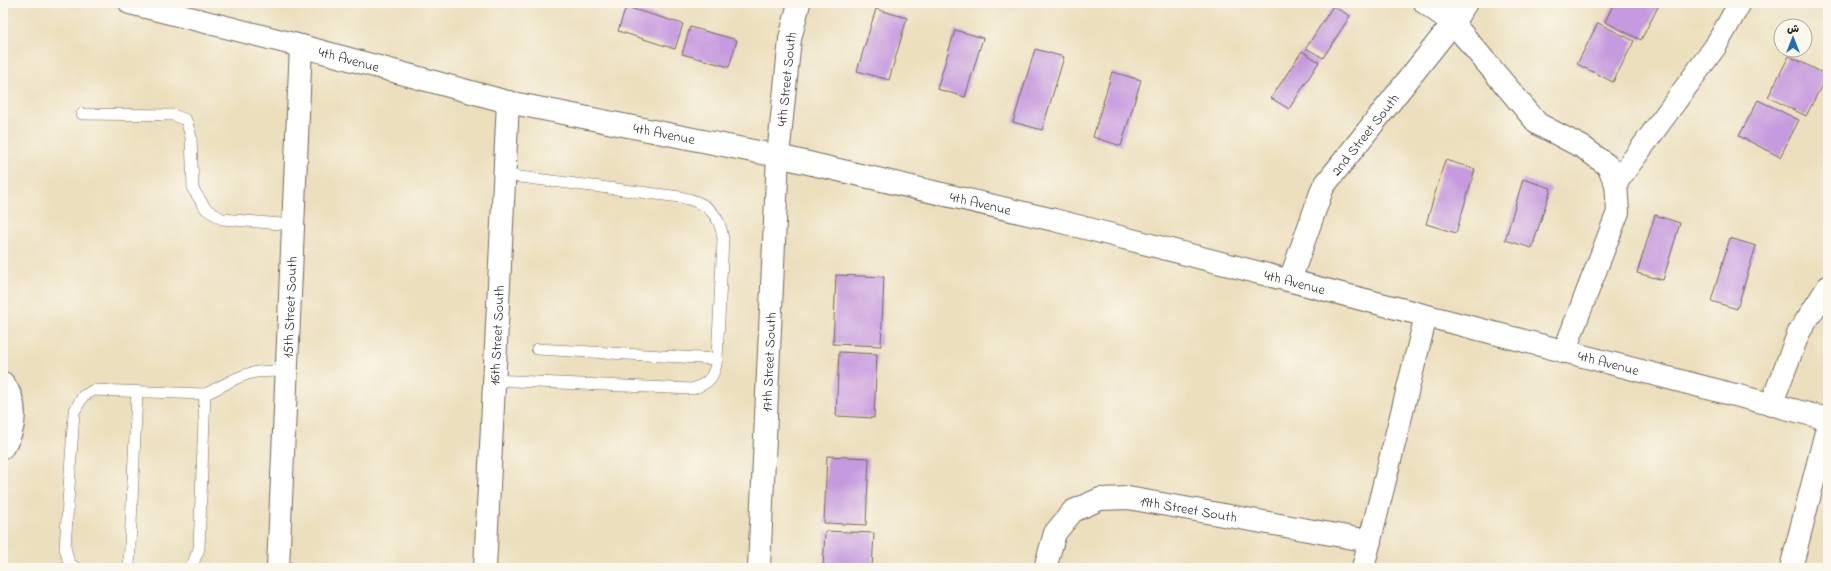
<svg xmlns="http://www.w3.org/2000/svg" width="1831" height="571" font-family="'Indie Flower','Playpen Sans Arabic',sans-serif">
<style>
.building{fill:#c69ade}
.lines{fill:none;stroke-linecap:round;stroke-linejoin:round}
.service-casing{stroke:#6f6a5e;stroke-width:12}
.minor-casing{stroke:#6f6a5e;stroke-width:24}
.secondary-casing{stroke:#6f6a5e;stroke-width:24}
.service{stroke:#fff;stroke-width:11}
.minor{stroke:#fff;stroke-width:22}
.secondary{stroke:#fff;stroke-width:22}
.labels{text-anchor:middle;stroke-width:4;stroke-linejoin:round;paint-order:stroke}
.street-label{font-size:14px;fill:#2b2b2b;stroke:#fbf7ec}
</style>
<rect width="100%" height="100%" fill="#fbf7ec"/>
<filter id="ink" filterUnits="userSpaceOnUse"><feTurbulence type="fractalNoise" baseFrequency=".025" numOctaves="2"/><feDisplacementMap in="SourceGraphic" scale="8" xChannelSelector="R" yChannelSelector="G"/><feConvolveMatrix kernelMatrix="1 2 1 2 8 2 1 2 1" color-interpolation-filters="sRGB"/></filter>
<filter id="wash" filterUnits="userSpaceOnUse"><feTurbulence type="fractalNoise" baseFrequency=".012" numOctaves="4" result="noise"/><feDisplacementMap in="SourceGraphic" scale="16" xChannelSelector="R" yChannelSelector="G"/><feGaussianBlur stdDeviation="0.9" result="paint"/><feColorMatrix in="noise" values="0 0 0 0 0 0 0 0 0 0 0 0 0 0 0 0 0 1.4 0 .05"/><feComposite in="paint" operator="in"/></filter>
<g filter="url(#wash)">
<rect width="100%" height="100%" fill="#ecdfbd"/>
<g id="blocks">
<g class="building">
<path d="M1614,3h46l-19,37 -36,-18z"/>
<path d="M1333,6l17,10 -27,42 -17,-10z"/>
<path d="M626,7l57,17 -8,25 -57,-18z"/>
<path d="M876,9l31,9 -18,62 -32,-9z"/>
<path d="M1598,23l36,18 -21,41 -36,-18z"/>
<path d="M690,27l47,13 -8,27 -47,-13z"/>
<path d="M955,30l28,8 -18,59 -28,-8z"/>
<path d="M1035,49l29,8 -22,73 -29,-8z"/>
<path d="M1302,51l17,11 -30,47 -18,-11z"/>
<path d="M1789,56l38,19 -21,41 -38,-19z"/>
<path d="M1112,72l29,8 -20,66 -28,-9z"/>
<path d="M1758,100l41,20 -19,37 -41,-21z"/>
<path d="M1445,160l30,9 -19,64 -30,-9z"/>
<path d="M1523,179l28,9 -19,60 -27,-8z"/>
<path d="M1655,215l25,8 -17,57 -26,-7z"/>
<path d="M1730,238l26,8 -19,63 -26,-8z"/>
<path d="M836,275l48,2 -3,69 -48,-2z"/>
<path d="M839,352l38,2 -3,64 -38,-2z"/>
<path d="M827,456l42,2 -3,67 -42,-2z"/>
<path d="M825,531l49,2 -2,35h-49z"/>
</g>
</g>
</g>
<g filter="url(#ink)">
<use href="#blocks" fill-opacity="0" stroke="#6f6a5e" stroke-width="1"/>
<g class="lines">
<g class="service-casing">
<g id="service">
<path d="M82,114l91,1 13,5 5,17 2,52 13,20 16,10 71,6"/>
<path d="M537,349l180,10"/>
<path d="M494,380l198,9c18,-6 22,-12 25,-30l6,-120c-3,-27 -18,-37 -43,-42l-176,-22"/>
<path d="M76,568l-7,-5 -4,-15 9,-136 9,-16 11,-6 111,4c15,-6 28,-16 43,-20 12,-4 27,-2 39,-3"/>
<path d="M129,568l8,-176"/>
<path d="M189,568l4,-5 6,-14 6,-155"/>
</g>
</g>
<g class="minor-casing">
<g id="minor">
<path id="s1" d="M130,3l171,43 207,56 270,54 276,64 774,199"/>
<path d="M1425,3l28,20 85,101 46,24 23,17 9,18 2,29 -54,140"/>
<path d="M1616,183l99,-136 25,-44"/>
<path id="s2" d="M1290,280l33,-93 130,-164 13,-20"/>
<path d="M1771,405l28,-73 29,-45"/>
<path id="s3" d="M278,568l23,-522"/>
<path id="s4" d="M485,568l23,-466"/>
<path id="s5" d="M759,568l19,-412 12,-117 9,-36"/>
<path id="s6" d="M1045,568l10,-35 18,-22 27,-12 28,-1 242,43"/>
<path d="M1363,568l63,-252"/>
<path d="M1791,568l37,-144"/>
</g>
</g>
<g class="secondary-casing">
<path id="secondary" d="M3,383c15,19 14,45 0,64"/>
</g>
<use href="#service" class="service"/>
<use href="#minor" class="minor"/>
<use href="#secondary" class="secondary"/>
</g>
</g>
<g class="labels">
<g class="street-label">
<text dy="5" stroke="none"><textPath href="#s1" startOffset="226">4th Avenue</textPath></text>
<text dy="5" stroke="none"><textPath href="#s5" startOffset="490">4th Street South</textPath></text>
<text dy="5" stroke="none"><textPath href="#s1" startOffset="550">4th Avenue</textPath></text>
<text dy="5" stroke="none"><textPath href="#s2" startOffset="166">2nd Street South</textPath></text>
<text dy="5" stroke="none"><textPath href="#s1" startOffset="874">4th Avenue</textPath></text>
<text dy="5" stroke="none"><textPath href="#s1" startOffset="1198">4th Avenue</textPath></text>
<text dy="5" stroke="none"><textPath href="#s3" startOffset="261">15th Street South</textPath></text>
<text dy="5" stroke="none"><textPath href="#s4" startOffset="233">16th Street South</textPath></text>
<text dy="5" stroke="none"><textPath href="#s5" startOffset="206">17th Street South</textPath></text>
<text dy="5" stroke="none"><textPath href="#s1" startOffset="1522">4th Avenue</textPath></text>
<text dy="5" stroke="none"><textPath href="#s6" startOffset="184">19th Street South</textPath></text>
</g>
</g>
<rect width="1831" height="571" fill="none" stroke="#fbf7ec" stroke-width="16"/>
<g transform="translate(1793 38)"><circle r="19" fill="#fbf7ec" stroke="#a8a59f"/>
<path d="M0-3L7 15L0 10L-7 15Z" fill="#1f6fb2"/>
<text y="-6" font-size="11" font-weight="bold" text-anchor="middle" fill="#2b2b2b">ش</text>
</g>
</svg>
